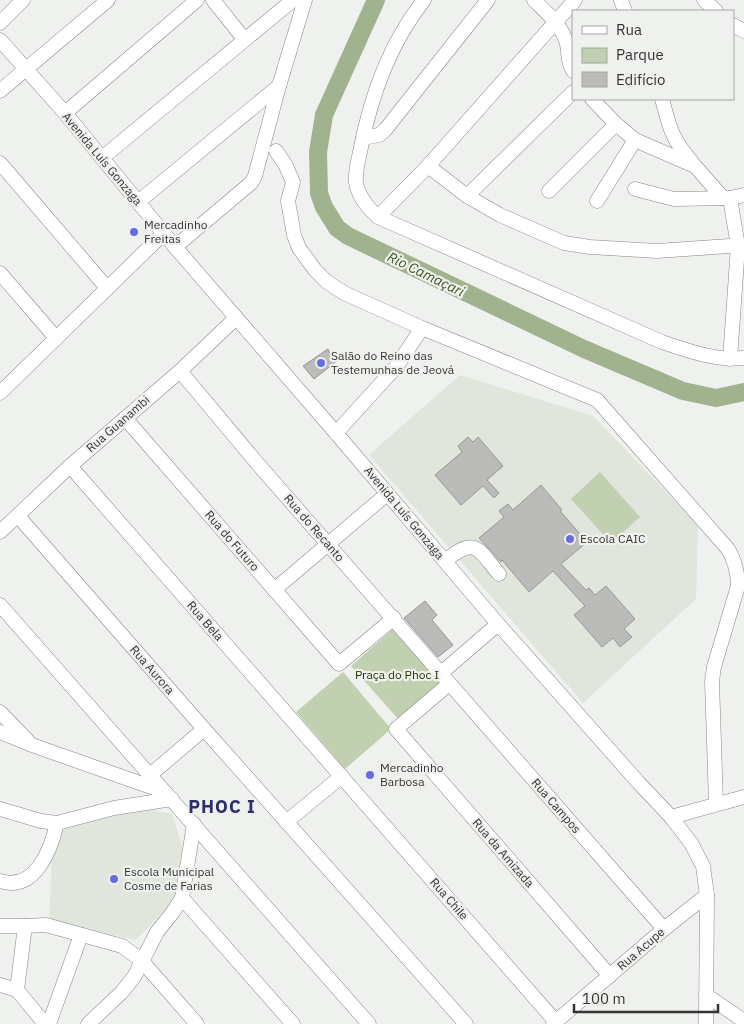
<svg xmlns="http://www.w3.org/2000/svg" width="744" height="1024" font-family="'IBM Plex Sans',sans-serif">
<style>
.built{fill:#e0e6db}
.green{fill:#c1d0b1}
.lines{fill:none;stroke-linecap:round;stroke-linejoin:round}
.river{stroke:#a1b28f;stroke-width:18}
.building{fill:#bbbcb9;stroke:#979895}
.minor-casing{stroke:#868884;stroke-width:15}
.minor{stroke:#fff;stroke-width:14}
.poi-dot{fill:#686be4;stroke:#eff1ee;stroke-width:2}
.labels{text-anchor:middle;stroke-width:4.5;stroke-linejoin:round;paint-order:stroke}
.street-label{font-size:12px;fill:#343533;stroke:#eff1ee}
.poi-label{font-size:12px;fill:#343533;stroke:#eff1ee;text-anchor:start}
.park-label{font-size:12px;fill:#233700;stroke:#eff1ee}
.water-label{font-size:14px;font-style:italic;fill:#3f5520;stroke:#eff1ee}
.district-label{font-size:18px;font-weight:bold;letter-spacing:1px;fill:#2d2f69;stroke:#eff1ee}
</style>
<rect width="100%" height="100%" fill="#eff1ee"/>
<g class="built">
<path d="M460,375l133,41 105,109 -2,74 -113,104 -214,-248z"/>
<path d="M134,807l38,7 10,31 -7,54 -39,41 -87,-18 3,-64 11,-28 19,-10z"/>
</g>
<g class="green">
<path d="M600,472l40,45 -29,26 -40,-44z"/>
<path d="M394,628l49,55 -43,38 -49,-55z"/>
<path d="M343,672l48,57 -46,40 -49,-57z"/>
</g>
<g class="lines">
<path class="river" d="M376,0l-52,115 -6,37 1,41 5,14 13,21 11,8 236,113 99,42 33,7 28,-6"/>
</g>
<g class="building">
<path d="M328,349l3,7 7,4 -24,19 -11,-13z"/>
<path d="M468,437l5,5 5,-5 25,29 -16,14 12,13 -5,5 -11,-12 -22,19 -26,-30 27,-23 -4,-6z"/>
<path d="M541,485l21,25 -2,1 27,31 -26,22 25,26 3,-2 6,7 11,-9 29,33 -11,10 8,8 -12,10 -7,-9 -11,9 -28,-32 11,-9 -32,-35 -24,21 -27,-32 -1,2 -22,-24 25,-21 -5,-6 9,-7 5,6z"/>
<path d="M425,601l12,14 -5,5 21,25 -15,12 -34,-39z"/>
</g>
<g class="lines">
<g class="minor-casing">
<g id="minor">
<path d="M213,0l31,39"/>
<path d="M424,0c-34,43 -54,99 -64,152 -2,10 -5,20 -4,30 2,15 12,26 22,35l284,125c26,9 55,19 82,16"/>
<path d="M534,0c13,13 28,25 33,44 2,10 0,17 6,27"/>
<path d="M621,0l4,11"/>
<path d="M704,0l12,11"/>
<path d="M0,23l23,-23"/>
<path d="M733,25l11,6"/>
<path d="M0,40l65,73 110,134 161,186 162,191 140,158 33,35 20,26 12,23 4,29 -1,129"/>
<path d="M0,91l108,-91"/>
<path d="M592,99l24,25 19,16 60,26 28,32"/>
<path d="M662,99c8,29 9,39 30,63"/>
<path d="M65,113l132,-113"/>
<path d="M363,138l16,-3 6,-5 103,-130"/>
<path d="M276,151l9,13 8,18 -5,19 6,34 5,13 16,22 12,12 17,11 78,35 175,72 131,149c7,12 10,22 10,37l-24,81 -2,14 4,123"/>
<path d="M102,158l191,-158"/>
<path d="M0,163l107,125"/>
<path d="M428,166l39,30 33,19 64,28 26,4 67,4 87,-6"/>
<path d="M635,189l39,10 56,-1 14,-3"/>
<path d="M549,191l67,-67"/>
<path d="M467,196l106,-104"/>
<path d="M730,198l8,48 -8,113"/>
<path d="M597,201l38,-61"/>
<path d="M138,202l141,-116"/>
<path d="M378,217l50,-51 147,-166"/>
<path d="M175,247l76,-64 4,-7 24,-90 26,-86"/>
<path d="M0,273l56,65"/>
<path d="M180,371l77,92 407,466"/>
<path d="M0,393l164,-160"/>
<path d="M125,418l214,246 55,-46"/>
<path d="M336,433l60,-66 26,-39"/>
<path d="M70,466l486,556"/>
<path d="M18,516l186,213 262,295"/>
<path d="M0,532l70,-66 110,-95 56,-53"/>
<path d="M445,561c31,-25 32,-13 54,13"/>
<path d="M274,590l113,-96"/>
<path d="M0,605l369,419"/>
<path d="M440,674l58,-50"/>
<path d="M449,684l-53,45 214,247"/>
<path d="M0,712l28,29"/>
<path d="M0,732l32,13 133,47"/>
<path d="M150,775l54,-46"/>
<path d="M0,809l41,12 16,2 57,-15 58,-9"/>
<path d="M671,817l73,-20"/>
<path d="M286,822l56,-46"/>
<path d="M0,881c35,11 51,-31 57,-58"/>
<path d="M182,898l111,126"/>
<path d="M0,926h25l-8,64 28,34"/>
<path d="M25,926l21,-1 76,21 19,14 56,64"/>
<path d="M0,985l17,5"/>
<path d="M706,995l38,26"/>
<path d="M49,1024l32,-89"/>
<path d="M88,1024l33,-31 13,-16 23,-45 16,-20 9,-14 12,-74"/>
<path d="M553,1024l111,-95 43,-34"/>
</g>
</g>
<use href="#minor" class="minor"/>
</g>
<g class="poi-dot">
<circle cx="134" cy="232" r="5"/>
<circle cx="321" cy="363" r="5"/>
<circle cx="570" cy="539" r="5"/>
<circle cx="370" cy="775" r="5"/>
<circle cx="114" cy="879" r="5"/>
</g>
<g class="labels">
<g class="street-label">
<text transform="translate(102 159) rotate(50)" y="4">Avenida Luís Gonzaga</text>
<text transform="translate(118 424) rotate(-41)" y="4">Rua Guanambi</text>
<text transform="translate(404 513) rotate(50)" y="4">Avenida Luís Gonzaga</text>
<text transform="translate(314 528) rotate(49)" y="4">Rua do Recanto</text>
<text transform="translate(232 541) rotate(49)" y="4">Rua do Futuro</text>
<text transform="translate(205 621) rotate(49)" y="4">Rua Bela</text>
<text transform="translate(152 670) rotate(49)" y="4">Rua Aurora</text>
<text transform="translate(556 806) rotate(49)" y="4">Rua Campos</text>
<text transform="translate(503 853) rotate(49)" y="4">Rua da Amizada</text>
<text transform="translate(449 899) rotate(49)" y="4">Rua Chile</text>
<text transform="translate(641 949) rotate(-41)" y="4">Rua Acupe</text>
</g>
<g class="poi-label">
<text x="144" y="229">Mercadinho<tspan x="144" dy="14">Freitas</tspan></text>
<text x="331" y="360">Salão do Reino das<tspan x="331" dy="14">Testemunhas de Jeová</tspan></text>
<text x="580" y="543">Escola CAIC</text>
<text x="380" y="772">Mercadinho<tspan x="380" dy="14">Barbosa</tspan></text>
<text x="124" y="876">Escola Municipal<tspan x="124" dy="14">Cosme de Farias</tspan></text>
</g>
<g class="park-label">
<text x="397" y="679">Praça do Phoc I</text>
</g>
<g class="water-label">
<text transform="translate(426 274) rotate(26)" y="5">Rio Camaçari</text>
</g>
<g class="district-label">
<text x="222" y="813">PHOC I</text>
</g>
</g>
<rect x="572" y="10" width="162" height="90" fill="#eff1ee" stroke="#a4a6a3"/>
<rect x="582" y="26" width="25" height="8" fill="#ffffff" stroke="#a4a6a3"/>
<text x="616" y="35" font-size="15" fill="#343533">Rua</text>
<rect x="582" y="48" width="25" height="15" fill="#c1d0b1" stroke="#a4a6a3"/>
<text x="616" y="60" font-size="15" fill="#343533">Parque</text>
<rect x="582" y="72" width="25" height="15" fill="#bbbcb9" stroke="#a4a6a3"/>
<text x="616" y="85" font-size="15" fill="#343533">Edifício</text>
<path d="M574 1004v8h144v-8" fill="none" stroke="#343533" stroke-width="2.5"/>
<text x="582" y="1004" font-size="15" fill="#343533" stroke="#eff1ee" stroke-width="4" paint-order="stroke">100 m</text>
</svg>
